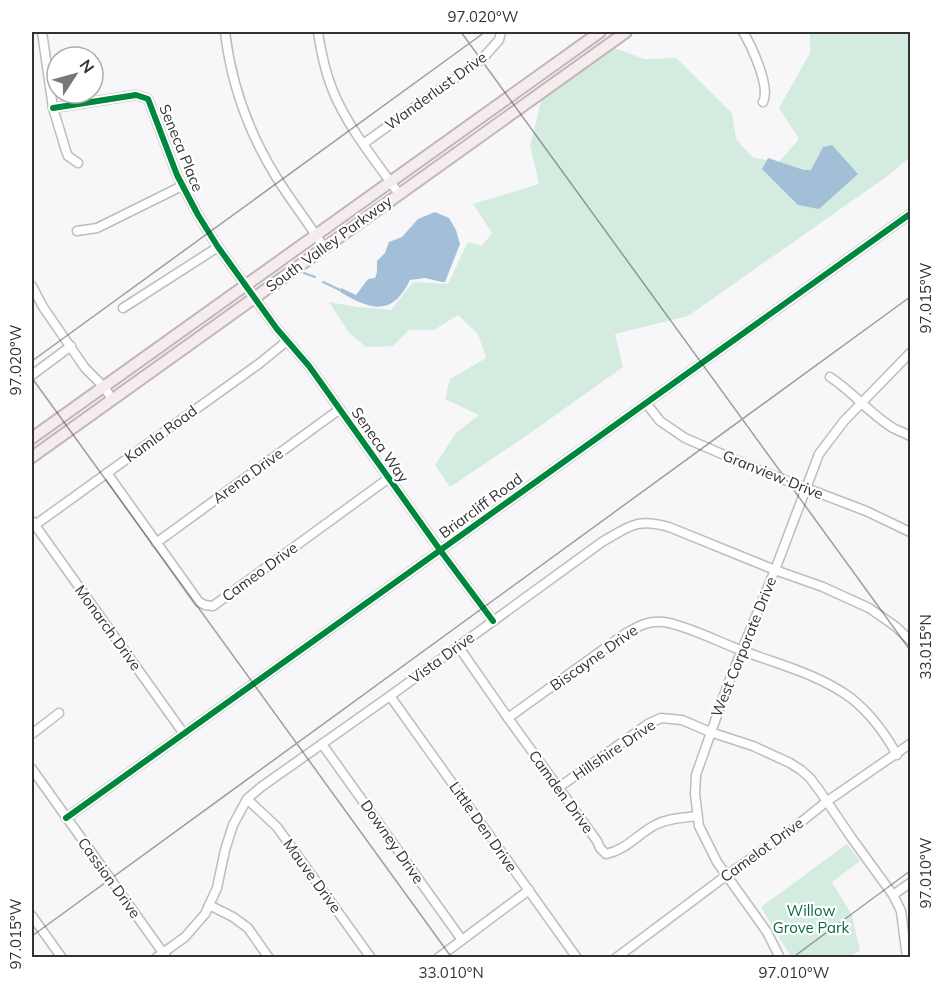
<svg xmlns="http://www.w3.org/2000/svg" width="942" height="989" font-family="Mulish,sans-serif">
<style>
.green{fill:#d4ece0}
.water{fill:#a2bfd7}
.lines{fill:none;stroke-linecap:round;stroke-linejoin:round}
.stream{stroke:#a2bfd7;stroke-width:2}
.minor-casing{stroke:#bdbcbe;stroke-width:11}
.major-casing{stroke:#c3b5b8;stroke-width:14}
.minor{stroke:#fefefe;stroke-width:8}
.major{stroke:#f4eced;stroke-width:10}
.cycleway-casing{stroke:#fff;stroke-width:10}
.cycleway{stroke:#00873e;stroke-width:6}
.ticks{fill:none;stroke:#323133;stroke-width:1.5;stroke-opacity:0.45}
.labels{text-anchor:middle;stroke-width:4.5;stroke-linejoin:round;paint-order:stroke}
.street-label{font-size:15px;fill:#323133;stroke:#fff}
.park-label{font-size:15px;fill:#096745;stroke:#fff}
.neatline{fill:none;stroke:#323133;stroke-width:2}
.ticks-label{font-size:15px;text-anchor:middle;fill:#323133}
</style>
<rect width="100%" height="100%" fill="#f7f6f9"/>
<g class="green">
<path d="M810,32h100v125l-21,18 -201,141 -73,18 8,33 -94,67 -79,53 -15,-22 21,-32 23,-18 -34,-16 5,-20 36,-21 -8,-24 -20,-19 -24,15h-25l-16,16 -27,1 -17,-14 -20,-31 29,5 33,3 22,-28 35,2 20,-42 14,4 10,-13 -19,-29 66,-20 -9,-39 12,-47 52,-38 21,-12 29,11 32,-1 56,55 4,26 16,18 26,6 21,-24 -20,-31 31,-55z"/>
<path d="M847,844l13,17 -28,21 20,33 8,36 -12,6h-57l-30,-50z"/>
</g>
<g class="water">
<path d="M832,145l26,29 -39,35 -21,-4 -36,-36 6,-11 36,12h7l12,-23z"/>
<path d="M435,212l14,6 7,12 4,14 -15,38h-3l-17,-4 -15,2c-18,37 -39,30 -70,12l1,-4 15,7 12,-16 7,-1 2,-6v-11l8,-8 4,-11 13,-5 16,-18z"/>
</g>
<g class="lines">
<g class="stream">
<path d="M304,273l11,4"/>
<path d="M323,282l17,8"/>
</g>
<g class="minor-casing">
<g id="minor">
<path d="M42,32l11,76 13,43 2,5 10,7"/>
<path d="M225,32c6,50 23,99 50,143 15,25 34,48 49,73"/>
<path d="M318,32c3,20 7,40 15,59 15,37 43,70 66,103"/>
<path d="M743,32c8,13 28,55 20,70"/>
<path d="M53,108l83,-13 12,4 29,76 21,40 20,32 59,82 32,37 131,184 53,71"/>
<path d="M363,144l119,-85 17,-19 2,-8"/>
<path d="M77,231l20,-3 85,-42"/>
<path d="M32,286l11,21 42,61 19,19 8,12"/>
<path d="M123,308l95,-61"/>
<path d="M32,375l39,-29"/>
<path d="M830,377c23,15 40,37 63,51 6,3 12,5 17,8"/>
<path d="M646,403l14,18 25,17 76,33 105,40 44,21"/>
<path d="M107,473l92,129 6,3 8,1 176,-128"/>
<path d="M32,521l152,213"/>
<path d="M35,525l225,-162 27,-22"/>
<path d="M156,543l184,-134"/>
<path d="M458,646l50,72 89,123 3,7 6,6c20,-4 32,-20 49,-29 13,-7 28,-7 42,-9"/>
<path d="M390,696l187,262"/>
<path d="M508,718l118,-85c13,-7 23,-13 38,-11 21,3 53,19 74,27 38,15 79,24 113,49 20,16 34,35 46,57"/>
<path d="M32,734l27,-21"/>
<path d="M322,744l140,196"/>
<path d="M32,769l134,188"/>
<path d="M558,788l90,-64 13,-6 21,2 28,12 43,14 37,17 11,7 9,8 9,12 32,47 42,58 8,16 6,47"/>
<path d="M247,799l30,28 94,131"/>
<path d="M66,818l844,-604"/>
<path d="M893,895l17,-12"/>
<path d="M209,905l24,12 15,11 21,30"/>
<path d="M32,916l30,42"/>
<path d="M156,958l29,-21 20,-23 12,-26 8,-38 8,-25 14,-26 14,-12 129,-91 212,-154c28,-16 34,-24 67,-15l106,43 48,17 46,21 26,18 15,14"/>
<path d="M438,958l91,-68"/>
<path d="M616,958l111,-83 58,-40 41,-33 84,-58"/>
<path d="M780,958l-13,-26 -50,-70 -18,-36 -4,-32 1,-19 32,-91 47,-114 44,-116 25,-33 66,-68"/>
</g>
</g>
<g class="major-casing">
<g id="major">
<path d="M32,438l568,-406"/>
<path d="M32,457l594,-425"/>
</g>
</g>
<use href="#minor" class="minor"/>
<use href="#major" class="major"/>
<g class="cycleway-casing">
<g id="cycleway">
<path d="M53,108l83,-13 12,4 29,76 21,40 20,32 59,82 32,37 131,184 53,71"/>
<path d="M66,818l844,-604"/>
</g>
</g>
<use href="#cycleway" class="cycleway"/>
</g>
<path class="ticks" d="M461,32l449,618M32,361l453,-329M32,378l420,580M32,936l878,-639M792,958l118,-87"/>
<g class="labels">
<g class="street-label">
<text transform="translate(436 91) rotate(-36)" y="5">Wanderlust Drive</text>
<text transform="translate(181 148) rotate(68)" y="5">Seneca Place</text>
<text transform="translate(329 244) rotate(-36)" y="5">South Valley Parkway</text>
<text transform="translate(161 434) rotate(-36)" y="5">Kamla Road</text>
<text transform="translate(380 445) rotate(55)" y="5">Seneca Way</text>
<text transform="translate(773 475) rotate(22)" y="5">Granview Drive</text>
<text transform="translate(248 476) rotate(-36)" y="5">Arena Drive</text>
<text transform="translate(481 506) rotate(-36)" y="5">Briarcliff Road</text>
<text transform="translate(260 572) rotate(-36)" y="5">Cameo Drive</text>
<text transform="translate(108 628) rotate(54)" y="5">Monarch Drive</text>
<text transform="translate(744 647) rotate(-68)" y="5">West Corporate Drive</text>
<text transform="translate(442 658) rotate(-36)" y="5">Vista Drive</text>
<text transform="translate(594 658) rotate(-35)" y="5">Biscayne Drive</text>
<text transform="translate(614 750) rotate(-34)" y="5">Hillshire Drive</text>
<text transform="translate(561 792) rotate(54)" y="5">Camden Drive</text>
<text transform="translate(483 827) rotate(55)" y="5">Little Den Drive</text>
<text transform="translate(392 842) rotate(55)" y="5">Downey Drive</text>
<text transform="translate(762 850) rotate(-36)" y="5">Camelot Drive</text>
<text transform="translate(312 876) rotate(54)" y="5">Mauve Drive</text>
<text transform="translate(109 878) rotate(54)" y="5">Cassion Drive</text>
</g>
<g class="park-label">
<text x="811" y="916">Willow<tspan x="811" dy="17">Grove Park</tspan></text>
</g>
</g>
<rect width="942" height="989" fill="none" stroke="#ffffff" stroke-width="66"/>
<g transform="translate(75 75) rotate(54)"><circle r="28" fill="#ffffff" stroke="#adadad" stroke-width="1.5"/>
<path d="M0-4.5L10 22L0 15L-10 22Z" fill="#777678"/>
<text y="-9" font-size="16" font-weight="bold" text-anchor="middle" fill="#323133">N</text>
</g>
<rect x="33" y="33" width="876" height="923" class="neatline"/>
<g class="ticks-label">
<text x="483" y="22">97.020°W</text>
<text transform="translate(926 298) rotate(-90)" y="5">97.015°W</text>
<text transform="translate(16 360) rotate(-90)" y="5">97.020°W</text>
<text transform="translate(926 647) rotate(-90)" y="5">33.015°N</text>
<text transform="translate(926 873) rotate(-90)" y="5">97.010°W</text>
<text transform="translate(16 934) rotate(-90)" y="5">97.015°W</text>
<text x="451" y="978">33.010°N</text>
<text x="794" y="978">97.010°W</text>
</g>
</svg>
